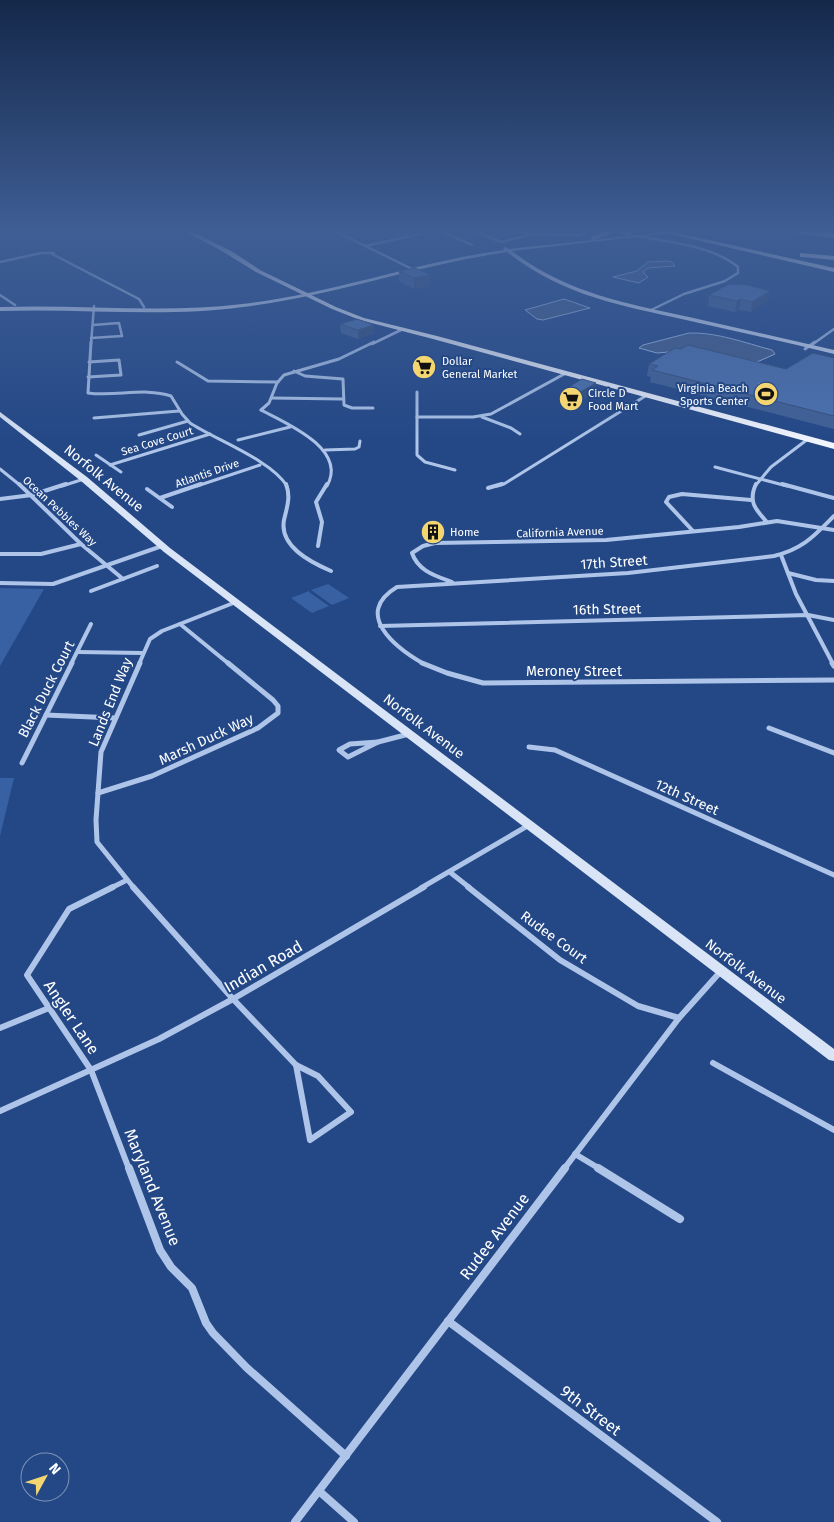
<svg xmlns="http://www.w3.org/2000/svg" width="834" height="1522" font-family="'Fira Sans',sans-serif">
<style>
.green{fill:#3861a3}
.water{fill:#435d8a;stroke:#a2bfe9}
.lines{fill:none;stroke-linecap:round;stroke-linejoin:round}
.street-far5{stroke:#aec5e9;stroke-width:2.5}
.street-far4{stroke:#aec5e9;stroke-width:3}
.street-far3{stroke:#aec5e9;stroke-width:4}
.street-far2{stroke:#aec5e9;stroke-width:5}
.street-far1{stroke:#aec5e9;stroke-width:6}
.street{stroke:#aec5e9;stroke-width:8}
.secondary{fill:#d9e4f7;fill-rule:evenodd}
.primary{fill:#f1f5fe;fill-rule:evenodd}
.highway{fill:#fff;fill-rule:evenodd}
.wall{fill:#416196}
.shaded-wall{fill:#354f7a}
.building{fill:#4c71ae;stroke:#354f7a}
.labels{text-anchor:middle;stroke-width:4;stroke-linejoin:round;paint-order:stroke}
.far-poi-label{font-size:11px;fill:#fff;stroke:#244886;text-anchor:start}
.far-street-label{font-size:11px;fill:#fff;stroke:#244886}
.street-label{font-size:14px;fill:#fff;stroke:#244886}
.near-street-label{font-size:16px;fill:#fff;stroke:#244886}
</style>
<rect width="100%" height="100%" fill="#244886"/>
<g class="green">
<path d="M328,584l21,14 -17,7 -21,-15z"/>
<path d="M0,588l44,1 -44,77z"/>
<path d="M309,591v1l20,14 -17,7 -21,-15z"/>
<path d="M0,778h14l-14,58z"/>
</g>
<g class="water">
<path d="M667,261l5,1 3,4 -27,2 -5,4 5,5 -9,6 -26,-6 24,-6 11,-9z"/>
<path d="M564,299l26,9 -47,12 -6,-1 -12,-9z"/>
<path d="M689,333c28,-1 56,10 83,17l3,4 -18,8 -65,-12 -35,3 -18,-5 4,-3z"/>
</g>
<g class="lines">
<g class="street-far5">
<path d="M333,230l79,39"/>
<path d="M438,230l34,15"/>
<path d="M472,230l29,12"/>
<path d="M518,230l11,4"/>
<path d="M806,230l28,4"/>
<path d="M636,236c33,6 75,9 102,31v6l-13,8 -41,13 -33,16"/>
<path d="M501,242l32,-8 45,1 8,-2v-3"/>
<path d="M365,246l55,-12"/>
<path d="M52,254l87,45 5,8"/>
<path d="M0,262l41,-9h13"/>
<path d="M0,295l15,10"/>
<path d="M91,338l31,-2 -3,-13 -26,2"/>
<path d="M91,344l3,-38"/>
<path d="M372,344l31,-15"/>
<path d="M813,344l21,-15"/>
</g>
<g class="street-far4">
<path d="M91,342l-3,51c27,4 57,-6 83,3l11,18 8,9c26,17 81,37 97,63"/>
<path d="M805,349l10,-7"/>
<path d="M177,362l31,19 70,1"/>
<path d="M294,371l11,5 38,3 1,26 8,3h21"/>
<path d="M88,377l33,-2 -2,-15 -30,2"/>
<path d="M417,392v63l8,7 30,8"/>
<path d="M272,398l71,1"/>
<path d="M261,410c25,13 87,39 66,76"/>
<path d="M261,410l8,-7 8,-20 7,-8 55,-16 35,-17"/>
<path d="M417,417h56l18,-3 75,-41"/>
<path d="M482,417l29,11 9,6"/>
<path d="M94,418l85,-7"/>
<path d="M139,435l49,-14"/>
<path d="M238,440l52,-13"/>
<path d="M325,450l30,-1 4,-2 1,-6"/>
<path d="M96,455l25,17"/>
<path d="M110,465l100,-31"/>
<path d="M715,467l72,19"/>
<path d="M0,469l21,17"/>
<path d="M62,486l22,-7"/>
<path d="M197,486l63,-21"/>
<path d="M497,486l7,-2 143,-89"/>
<path d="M755,486l16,-19 37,-28"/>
</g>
<g class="street-far3">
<path d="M19,484l62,60 42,35"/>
<path d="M286,484c5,13 1,23 -2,36 -5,26 26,42 47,51"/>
<path d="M756,484c-8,17 -1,25 10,37"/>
<path d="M782,484l52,14"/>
<path d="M488,488l14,-4"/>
<path d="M147,489l25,18"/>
<path d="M160,498l41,-14"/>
<path d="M0,499l32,-4 34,-11"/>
<path d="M693,531l-27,-29 3,-5 13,-3 69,6"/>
<path d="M318,546l4,-24 -6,-20 11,-18"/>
<path d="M0,554h41l40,-10"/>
<path d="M781,555l15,39 37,70"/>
<path d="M788,573l28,7 18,1"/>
<path d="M452,582c-16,-6 -34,-11 -40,-29l11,-7 12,-3 171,-3 133,-13 38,-6 57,9"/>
<path d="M0,583l53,1 109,-38"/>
<path d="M91,591l66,-25"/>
<path d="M180,624l49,40"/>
<path d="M380,626l428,-11 26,5"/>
<path d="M78,652l64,1"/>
<path d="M71,664l20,-40"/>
<path d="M139,664l11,-25 12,-8 74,-29"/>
<path d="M424,664c-28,-16 -72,-50 -27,-77l231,-14 146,-17c29,-7 40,-20 60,-40"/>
</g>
<g class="street-far2">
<path d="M422,663l25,10 36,10 351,-3"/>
<path d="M832,663l2,3"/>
<path d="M46,715l69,3"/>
<path d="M769,728l65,25"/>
<path d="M378,742l-30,15 -9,-7 11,-6z"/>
<path d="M378,742l31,-8"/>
<path d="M529,747l26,3 279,125"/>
<path d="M22,763l50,-100"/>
<path d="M98,793l54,-17 106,-48 20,-15v-7l-5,-6 -45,-37"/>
<path d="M451,873l19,15"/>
<path d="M111,888l16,-8"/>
<path d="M134,888l-37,-46 -1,-22 5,-68 39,-89"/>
<path d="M421,888l108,-63"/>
</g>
<g class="street-far1">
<path d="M113,887l-44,22 -42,66 64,95 38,99"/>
<path d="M133,887l100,112 63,66"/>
<path d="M468,887l92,73 78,46 41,12"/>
<path d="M0,1028l49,-20"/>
<path d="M713,1063l121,67"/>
<path d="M296,1065l22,11 33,36 -41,28z"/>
<path d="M0,1111l159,-72 74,-40 191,-112"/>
<path d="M575,1154l25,15"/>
<path d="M564,1169l115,-151 42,-47"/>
</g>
<g class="street">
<path d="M129,1168l31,82 11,17 21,21 14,35 7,10 34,35 99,88"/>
<path d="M598,1168l82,51"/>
<path d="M448,1321l269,201"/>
<path d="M319,1491l35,31"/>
<path d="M295,1522l270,-354"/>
</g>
<g class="secondary">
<path d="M684,230h14l-186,21c54,42 113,52 177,66 48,11 97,22 145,33v4c-49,-12 -99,-23 -148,-34 -66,-15 -123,-24 -179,-68 -89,13 -174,44 -264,55 -80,11 -162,1 -243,4v-4c80,-3 162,7 242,-3 89,-10 174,-42 262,-54l-1,-2 2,-1 4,2z"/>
<path d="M0,412l87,65 83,71 664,501v12l-5,-1 -665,-508 -83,-71 -81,-64z"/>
</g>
<path class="primary" d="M182,230h7l44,22 27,18 76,37 28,11 73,18 397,107v6l-401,-110 -73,-19 -28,-11 -76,-37 -36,-22z"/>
<g class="highway">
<path d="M607,230h15l10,4 -3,2 -16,-4 -2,2 -18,6 -3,-2z"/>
<path d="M653,230h11l170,38v4z"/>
<path d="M783,230l51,4v4l-48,-6z"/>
<path d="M800,253l34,3v4l-31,-3h-3z"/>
</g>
</g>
<g class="wall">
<path d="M399,271l31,4v11l-16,3 -15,-8z"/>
<path d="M770,291l-2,10 -17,11 -12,-2 -4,2 -27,-6 1,-11z"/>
<path d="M340,324l34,9 -16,6 -17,-6z"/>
<path d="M834,358v71l-184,-47 1,-5 -4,-1 2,-12 137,5z"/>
<path d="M596,383v9l-20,11 -13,-4 1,-9z"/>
</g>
<g class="shaded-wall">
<path d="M430,275v11l-16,3v-11z"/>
<path d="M770,291l-2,10 -17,11 1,-10z"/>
<path d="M741,299l-2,11 -4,2 2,-11z"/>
<path d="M374,325v8l-16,6v-9z"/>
<path d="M596,383v9l-20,11 1,-9z"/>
</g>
<g class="building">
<path d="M415,268l15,7 -16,3 -15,-7z"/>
<path d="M729,284l19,1 22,6 -18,11 -11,-3 -4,2 -28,-6z"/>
<path d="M357,319l17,6 -16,5 -18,-6z"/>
<path d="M688,345l98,24 27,-16 21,5v58l-182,-46 6,-4 -9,-2 26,-16 6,1z"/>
<path d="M582,379l14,4 -19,11 -13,-4z"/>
</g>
<linearGradient id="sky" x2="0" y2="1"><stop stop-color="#14284a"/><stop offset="0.52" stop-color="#3f5e95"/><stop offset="1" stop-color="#3f5e95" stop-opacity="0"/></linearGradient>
<rect width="834" height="443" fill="url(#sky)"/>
<defs>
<g id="supermarket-disc" transform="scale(1.25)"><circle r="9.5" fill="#f3d672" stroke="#244886"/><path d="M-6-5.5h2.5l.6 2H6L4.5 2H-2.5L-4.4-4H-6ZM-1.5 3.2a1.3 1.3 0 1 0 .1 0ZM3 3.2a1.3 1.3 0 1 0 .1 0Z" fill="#111"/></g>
<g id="stadium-disc" transform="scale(1.25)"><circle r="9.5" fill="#f3d672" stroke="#244886"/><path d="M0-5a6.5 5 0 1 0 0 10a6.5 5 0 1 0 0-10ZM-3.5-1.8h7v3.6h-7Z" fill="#111"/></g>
<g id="building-disc" transform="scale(1.25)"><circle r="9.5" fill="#f3d672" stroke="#244886"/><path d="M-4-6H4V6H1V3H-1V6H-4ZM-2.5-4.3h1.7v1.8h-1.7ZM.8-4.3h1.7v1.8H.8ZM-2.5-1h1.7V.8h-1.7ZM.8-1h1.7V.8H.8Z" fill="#111"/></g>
</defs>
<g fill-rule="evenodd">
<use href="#supermarket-disc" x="424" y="367"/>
<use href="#stadium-disc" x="766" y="394"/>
<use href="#supermarket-disc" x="571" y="399"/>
<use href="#building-disc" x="433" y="532"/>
</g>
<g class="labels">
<g class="far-poi-label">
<text x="442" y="365">Dollar<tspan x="442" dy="13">General Market</tspan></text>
<text x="748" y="392" text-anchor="end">Virginia Beach<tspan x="748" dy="13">Sports Center</tspan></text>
<text x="588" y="397">Circle D<tspan x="588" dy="13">Food Mart</tspan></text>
<text x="450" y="536">Home</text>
</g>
<g class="far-street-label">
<text transform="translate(157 441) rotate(-17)" y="4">Sea Cove Court</text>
<text transform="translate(207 473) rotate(-19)" y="4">Atlantis Drive</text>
<text transform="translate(60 511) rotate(43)" y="4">Ocean Pebbles Way</text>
<text transform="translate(560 532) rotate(-2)" y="4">California Avenue</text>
</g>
<g class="street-label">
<text transform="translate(104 478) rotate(39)" y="5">Norfolk Avenue</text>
<text transform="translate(614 562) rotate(-4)" y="5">17th Street</text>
<text transform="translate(607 609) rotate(-1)" y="5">16th Street</text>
<text x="574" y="676">Meroney Street</text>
<text transform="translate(46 689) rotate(-63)" y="5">Black Duck Court</text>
<text transform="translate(110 702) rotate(-68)" y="5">Lands End Way</text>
<text transform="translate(424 726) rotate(37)" y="5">Norfolk Avenue</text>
<text transform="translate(206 739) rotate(-25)" y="5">Marsh Duck Way</text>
<text transform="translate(687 797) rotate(24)" y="5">12th Street</text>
<text transform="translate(554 937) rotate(36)" y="5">Rudee Court</text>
<text transform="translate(746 971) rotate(37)" y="5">Norfolk Avenue</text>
</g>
<g class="near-street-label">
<text transform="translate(263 966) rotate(-30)" y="6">Indian Road</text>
<text transform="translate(72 1017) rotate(56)" y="6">Angler Lane</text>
<text transform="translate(153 1187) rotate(68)" y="6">Maryland Avenue</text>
<text transform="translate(494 1236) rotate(-53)" y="6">Rudee Avenue</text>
<text transform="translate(591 1410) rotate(37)" y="6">9th Street</text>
</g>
</g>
<g transform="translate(45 1477) rotate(50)"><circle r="24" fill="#244886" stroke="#7c91b6"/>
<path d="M0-4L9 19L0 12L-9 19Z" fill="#f3d672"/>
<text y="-8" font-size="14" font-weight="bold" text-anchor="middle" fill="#ffffff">N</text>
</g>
</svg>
